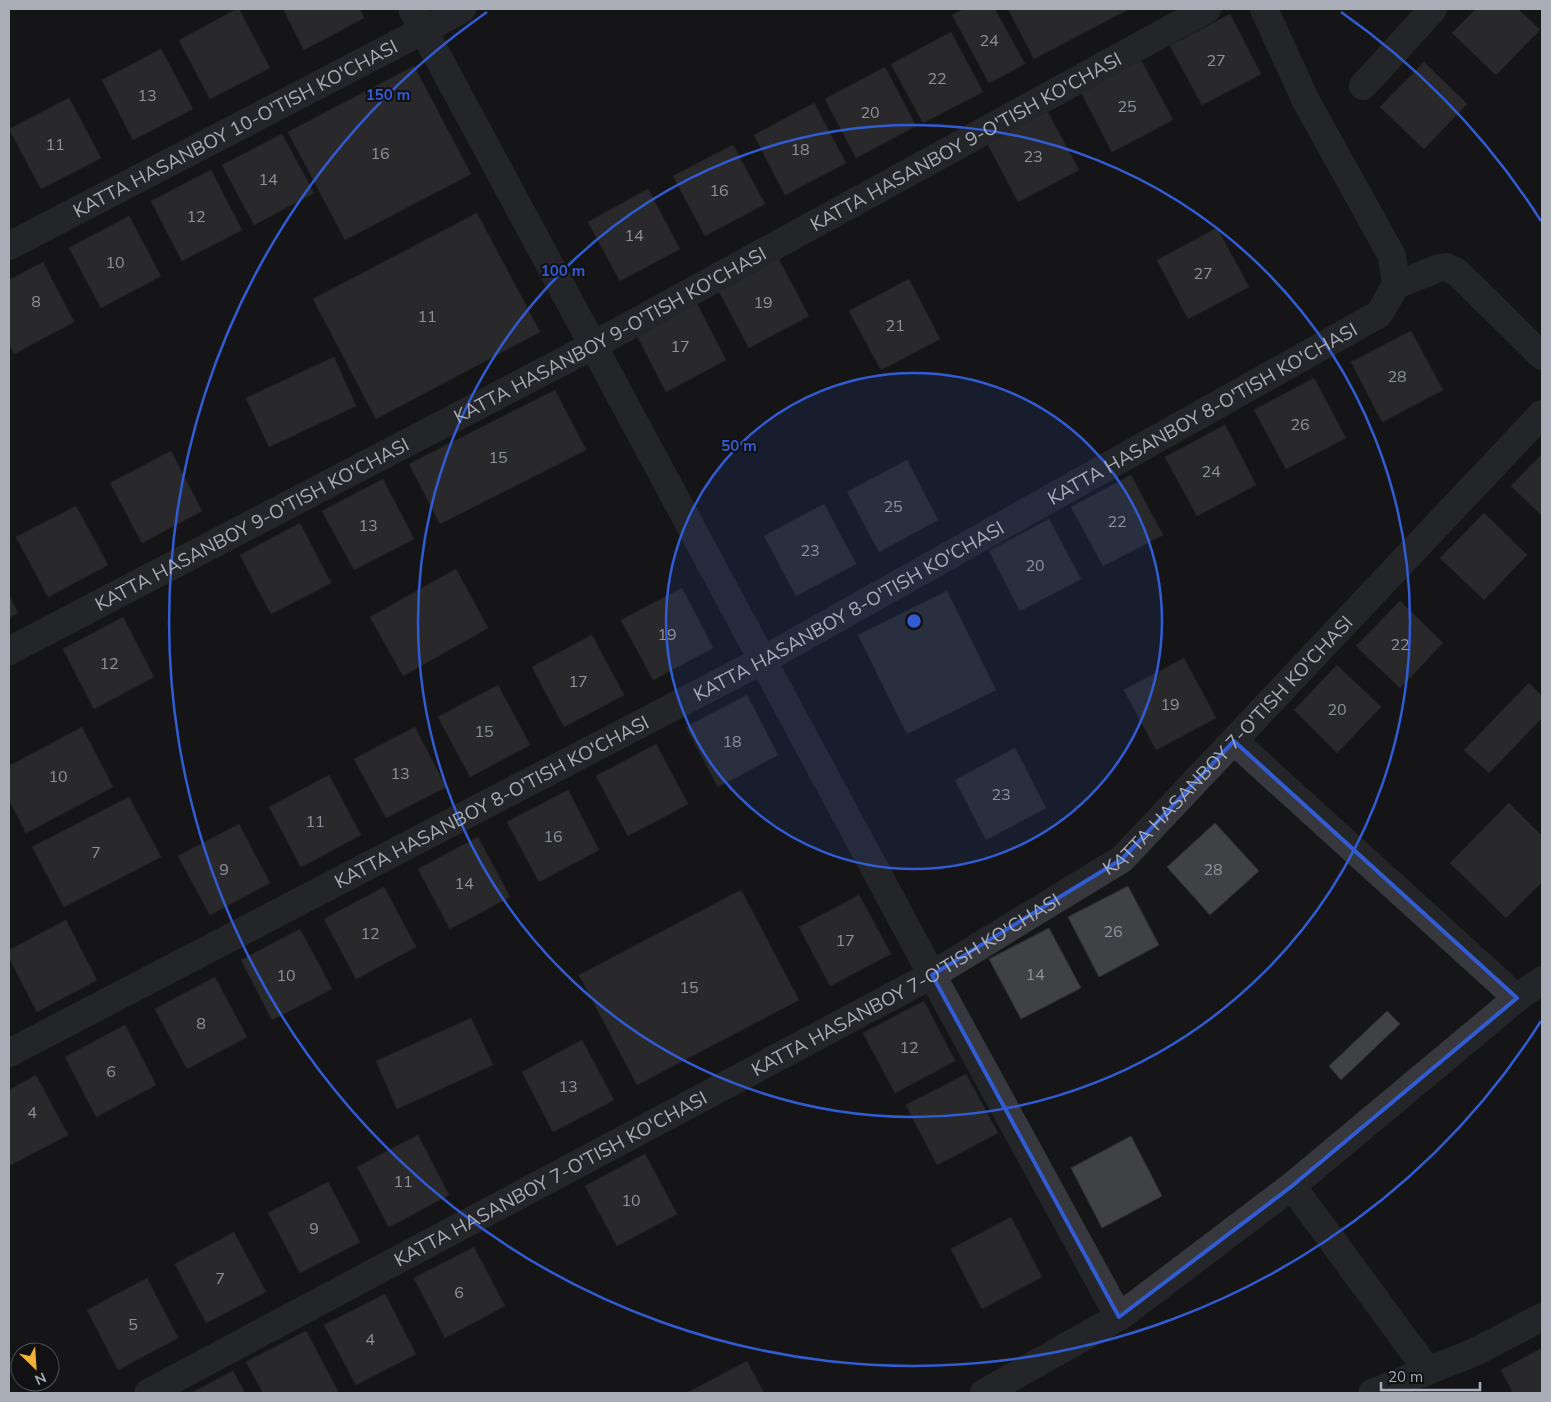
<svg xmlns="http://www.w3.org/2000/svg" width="1551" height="1402" font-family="Mulish,sans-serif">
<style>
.building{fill:#404145;stroke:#303034}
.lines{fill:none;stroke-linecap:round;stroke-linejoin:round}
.minor{stroke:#37383d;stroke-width:28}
.marked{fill:none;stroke:#325cd3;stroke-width:4;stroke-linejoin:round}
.ring{fill:none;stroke:#325cd3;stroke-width:2.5}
.labels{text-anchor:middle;stroke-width:4;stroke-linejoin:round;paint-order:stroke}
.number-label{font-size:16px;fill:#8e929b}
.street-label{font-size:19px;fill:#a8adb8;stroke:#111113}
.centre{fill:#325cd3;stroke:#111113;stroke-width:2.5}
.ring-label{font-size:15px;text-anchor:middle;font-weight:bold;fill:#325cd3;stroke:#111113;stroke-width:4;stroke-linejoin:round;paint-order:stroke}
</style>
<rect width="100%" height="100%" fill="#161618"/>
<g class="building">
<path d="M237,9h2l31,59 -60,31 -31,-59z"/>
<path d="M283,9h77l4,9 -60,32z"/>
<path d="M964,9h31l30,55 -36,19 -37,-68z"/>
<path d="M1008,9h121l-95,50z"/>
<path d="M1476,9h42l22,21 -44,45 -44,-42z"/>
<path d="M1230,14l31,60 -59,31 -32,-59z"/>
<path d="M951,32l32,60 -60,31 -32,-59z"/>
<path d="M161,49l32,60 -60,31 -31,-60z"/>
<path d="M1141,60l32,60 -61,32 -31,-60z"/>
<path d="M1424,62l43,42 -43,45 -44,-42z"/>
<path d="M414,66l57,108 -126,66 -57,-108z"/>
<path d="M885,67l31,59 -60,32 -31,-59z"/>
<path d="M69,98l32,60 -60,31 -32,-60z"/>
<path d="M814,103l32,60 -61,32 -31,-60z"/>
<path d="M1047,111l32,59 -61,32 -31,-59z"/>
<path d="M282,134l32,59 -60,32 -32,-60z"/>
<path d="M733,145l32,59 -60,32 -32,-60z"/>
<path d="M211,170l31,60 -60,31 -31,-60z"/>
<path d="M648,189l32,60 -60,32 -32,-59z"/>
<path d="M477,213l63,119 -164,87 -63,-120z"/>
<path d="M129,216l32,60 -60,32 -32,-60z"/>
<path d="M1217,228l32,59 -61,32 -31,-59z"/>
<path d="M777,256l32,60 -60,32 -32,-60z"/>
<path d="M43,262l31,60 -60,32 -5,-10v-64z"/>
<path d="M909,279l31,60 -59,31 -32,-59z"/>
<path d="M695,300l31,60 -60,32 -31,-60z"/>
<path d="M1411,331l32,59 -61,32 -31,-60z"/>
<path d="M334,357l22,49 -87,41 -23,-49z"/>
<path d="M1314,378l32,60 -60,31 -32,-59z"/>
<path d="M555,390l31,60 -146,74 -31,-60z"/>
<path d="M1225,425l31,60 -59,31 -32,-59z"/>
<path d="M171,451l31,60 -60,32 -32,-60z"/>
<path d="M1542,454v62l-31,-30z"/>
<path d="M907,460l31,60 -59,32 -32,-60z"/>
<path d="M1131,475l32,60 -60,31 -32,-59z"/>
<path d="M383,479l31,60 -60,31 -32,-59z"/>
<path d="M824,504l32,60 -60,32 -32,-60z"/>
<path d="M76,506l32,59 -60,32 -32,-60z"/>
<path d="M1484,513l43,42 -43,45 -44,-42z"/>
<path d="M1049,519l32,60 -61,32 -31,-60z"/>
<path d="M300,523l31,60 -60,31 -31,-59z"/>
<path d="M456,569l32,59 -85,48 -33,-59z"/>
<path d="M682,588l31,60 -60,32 -32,-60z"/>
<path d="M947,591l49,99 -89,44 -49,-99z"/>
<path d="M9,595l9,18 -9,5z"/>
<path d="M1400,601l43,42 -43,45 -44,-42z"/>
<path d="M123,617l31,60 -60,32 -31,-60z"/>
<path d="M592,635l32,60 -60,32 -32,-60z"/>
<path d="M1184,658l32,60 -60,32 -32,-60z"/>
<path d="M1337,665l44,42 -44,46 -43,-43z"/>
<path d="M1529,683l13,13v22l-53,55 -25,-23z"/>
<path d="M498,685l32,60 -60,32 -32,-60z"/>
<path d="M747,695l31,60 -60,32 -32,-60z"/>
<path d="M82,727l31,60 -87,46 -17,-33v-34z"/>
<path d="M415,727l31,60 -60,31 -32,-59z"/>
<path d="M656,744l32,60 -60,32 -32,-60z"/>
<path d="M1015,748l31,60 -60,32 -31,-60z"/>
<path d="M329,775l32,60 -60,32 -32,-60z"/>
<path d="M568,790l31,60 -60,32 -32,-60z"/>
<path d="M129,797l32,60 -97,50 -32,-60z"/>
<path d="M1509,803l33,33v46l-36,36 -56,-55z"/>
<path d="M1215,823l44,48 -49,44 -43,-48z"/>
<path d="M239,824l31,59 -60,32 -32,-59z"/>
<path d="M478,837l32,60 -60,32 -32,-60z"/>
<path d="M1128,886l31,59 -60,32 -31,-60z"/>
<path d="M384,887l32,60 -60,32 -32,-60z"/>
<path d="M741,890l58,110 -162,85 -58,-110z"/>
<path d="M859,895l32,59 -61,32 -31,-59z"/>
<path d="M66,920l31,60 -60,32 -28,-54v-8z"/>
<path d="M1049,928l32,60 -60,31 -32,-60z"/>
<path d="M300,929l32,60 -60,31 -31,-60z"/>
<path d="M215,977l32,60 -60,32 -32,-60z"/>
<path d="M924,1001l31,60 -60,32 -32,-60z"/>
<path d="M1387,1011l13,13 -59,56 -12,-14z"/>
<path d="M471,1018l22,47 -96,44 -21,-48z"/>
<path d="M125,1025l31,60 -60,32 -31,-60z"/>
<path d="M582,1040l32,60 -61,32 -31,-60z"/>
<path d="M966,1074l32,59 -61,32 -31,-60z"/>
<path d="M36,1075l32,60 -59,31v-76z"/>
<path d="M418,1135l31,60 -60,32 -32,-60z"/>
<path d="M1131,1136l31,60 -60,32 -31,-60z"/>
<path d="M645,1154l32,60 -60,32 -32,-60z"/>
<path d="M328,1182l32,60 -60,31 -32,-60z"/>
<path d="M1011,1217l31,60 -60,32 -31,-60z"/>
<path d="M234,1232l32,60 -60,31 -31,-59z"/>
<path d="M474,1247l31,59 -60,32 -31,-60z"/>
<path d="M147,1278l31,60 -60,32 -31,-60z"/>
<path d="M385,1294l31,60 -60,31 -32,-60z"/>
<path d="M306,1331l32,60 -5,2h-70l-17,-31z"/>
<path d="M1542,1348v45h-29l-12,-23z"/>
<path d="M747,1361l17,32h-77z"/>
<path d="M233,1371l12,22h-54z"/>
</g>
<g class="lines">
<g class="minor">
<path d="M412,9l520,966 187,342"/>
<path d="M1363,86l70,-77"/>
<path id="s1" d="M9,246l415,-216 38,-21"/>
<path d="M1396,285l43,-17 7,-1 11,5 85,84"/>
<path id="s2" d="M9,651l585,-306 613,-336"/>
<path d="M1517,998l25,-18"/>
<path id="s3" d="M9,1053l754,-393 616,-346 17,-29 -4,-29 -86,-155 -42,-92"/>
<path d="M1292,1186l136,185"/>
<path id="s4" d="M148,1393l784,-418 190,-116 420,-445"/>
<path d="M984,1393l135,-76 173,-131 225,-188 -283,-257"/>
<path d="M1372,1393l103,-41 67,-35"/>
</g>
</g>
<path d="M0 0H1551V1402H0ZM1234,741l283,257 -225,188 -173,131 -187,-342 190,-116z" fill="#161618" fill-opacity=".55" fill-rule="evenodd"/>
<path class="marked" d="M1234,741l283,257 -225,188 -173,131 -187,-342 190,-116z"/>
<circle cx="914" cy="621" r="248" fill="#325cd3" fill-opacity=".12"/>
<g class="ring">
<circle cx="914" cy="621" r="248"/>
<circle cx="914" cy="621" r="496"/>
<path d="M1541 1021A744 744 0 1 1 487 12M1341 12A744 744 0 0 1 1541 221"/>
</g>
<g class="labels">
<g class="number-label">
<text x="989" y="46">24</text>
<text x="1216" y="66">27</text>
<text x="937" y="84">22</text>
<text x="147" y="101">13</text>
<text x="1127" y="112">25</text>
<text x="870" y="118">20</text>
<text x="55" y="150">11</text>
<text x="800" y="155">18</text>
<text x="380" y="159">16</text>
<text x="1033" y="162">23</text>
<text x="268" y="185">14</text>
<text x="719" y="196">16</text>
<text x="196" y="222">12</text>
<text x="634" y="241">14</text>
<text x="115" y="268">10</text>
<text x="1203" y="279">27</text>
<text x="36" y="307">8</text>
<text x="763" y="308">19</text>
<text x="427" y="322">11</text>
<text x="895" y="331">21</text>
<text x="680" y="352">17</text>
<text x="1397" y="382">28</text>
<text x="1300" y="430">26</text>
<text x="498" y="463">15</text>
<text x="1211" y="477">24</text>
<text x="893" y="512">25</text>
<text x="1117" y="527">22</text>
<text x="368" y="531">13</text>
<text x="810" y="556">23</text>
<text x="1035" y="571">20</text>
<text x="667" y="640">19</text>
<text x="1400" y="650">22</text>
<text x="109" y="669">12</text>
<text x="578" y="687">17</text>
<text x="1170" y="710">19</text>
<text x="1337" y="715">20</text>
<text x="484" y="737">15</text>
<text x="732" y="747">18</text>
<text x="400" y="779">13</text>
<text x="58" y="782">10</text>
<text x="1001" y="800">23</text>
<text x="315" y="827">11</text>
<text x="553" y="842">16</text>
<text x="96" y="858">7</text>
<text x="224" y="875">9</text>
<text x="1213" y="875">28</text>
<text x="464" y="889">14</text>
<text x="1113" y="937">26</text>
<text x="370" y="939">12</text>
<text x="845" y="946">17</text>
<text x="1035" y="980">14</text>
<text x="286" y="981">10</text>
<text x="689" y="993">15</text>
<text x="201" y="1029">8</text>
<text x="909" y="1053">12</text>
<text x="111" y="1077">6</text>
<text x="568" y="1092">13</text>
<text x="32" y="1118">4</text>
<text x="403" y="1187">11</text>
<text x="631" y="1206">10</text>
<text x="314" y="1234">9</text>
<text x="220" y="1284">7</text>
<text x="459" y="1298">6</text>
<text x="133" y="1330">5</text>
<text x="370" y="1345">4</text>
</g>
<g class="street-label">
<text dy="7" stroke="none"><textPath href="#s1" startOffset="255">KATTA HASANBOY 10-O'TISH KO'CHASI</textPath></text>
<text dy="7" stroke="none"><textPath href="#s2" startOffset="1084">KATTA HASANBOY 9-O'TISH KO'CHASI</textPath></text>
<text dy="7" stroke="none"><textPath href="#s2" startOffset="679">KATTA HASANBOY 9-O'TISH KO'CHASI</textPath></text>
<text dy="7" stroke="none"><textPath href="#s3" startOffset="1354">KATTA HASANBOY 8-O'TISH KO'CHASI</textPath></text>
<text dy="7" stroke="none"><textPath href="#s2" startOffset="274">KATTA HASANBOY 9-O'TISH KO'CHASI</textPath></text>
<text dy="7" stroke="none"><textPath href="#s3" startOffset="949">KATTA HASANBOY 8-O'TISH KO'CHASI</textPath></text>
<text dy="7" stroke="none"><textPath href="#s4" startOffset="1266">KATTA HASANBOY 7-O'TISH KO'CHASI</textPath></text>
<text dy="7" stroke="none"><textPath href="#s3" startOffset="544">KATTA HASANBOY 8-O'TISH KO'CHASI</textPath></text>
<text dy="7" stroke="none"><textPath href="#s4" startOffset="861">KATTA HASANBOY 7-O'TISH KO'CHASI</textPath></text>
<text dy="7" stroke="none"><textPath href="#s4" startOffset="456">KATTA HASANBOY 7-O'TISH KO'CHASI</textPath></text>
</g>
</g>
<circle cx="914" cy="621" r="8" class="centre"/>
<g class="ring-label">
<text x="388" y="100">150 m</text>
<text x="563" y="276">100 m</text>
<text x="739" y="451">50 m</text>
</g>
<rect width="1551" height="1402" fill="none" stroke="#a8adb8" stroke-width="20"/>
<g transform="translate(35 1367) rotate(155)"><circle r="24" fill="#111113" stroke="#4d4f55"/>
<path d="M0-4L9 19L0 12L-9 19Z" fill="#f2b134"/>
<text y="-8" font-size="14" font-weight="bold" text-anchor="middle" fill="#a8adb8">N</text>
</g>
<path d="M1381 1382v8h99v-8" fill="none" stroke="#a8adb8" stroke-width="2.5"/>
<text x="1388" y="1382" font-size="15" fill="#a8adb8" stroke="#111113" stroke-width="4" paint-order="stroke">20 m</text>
</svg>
